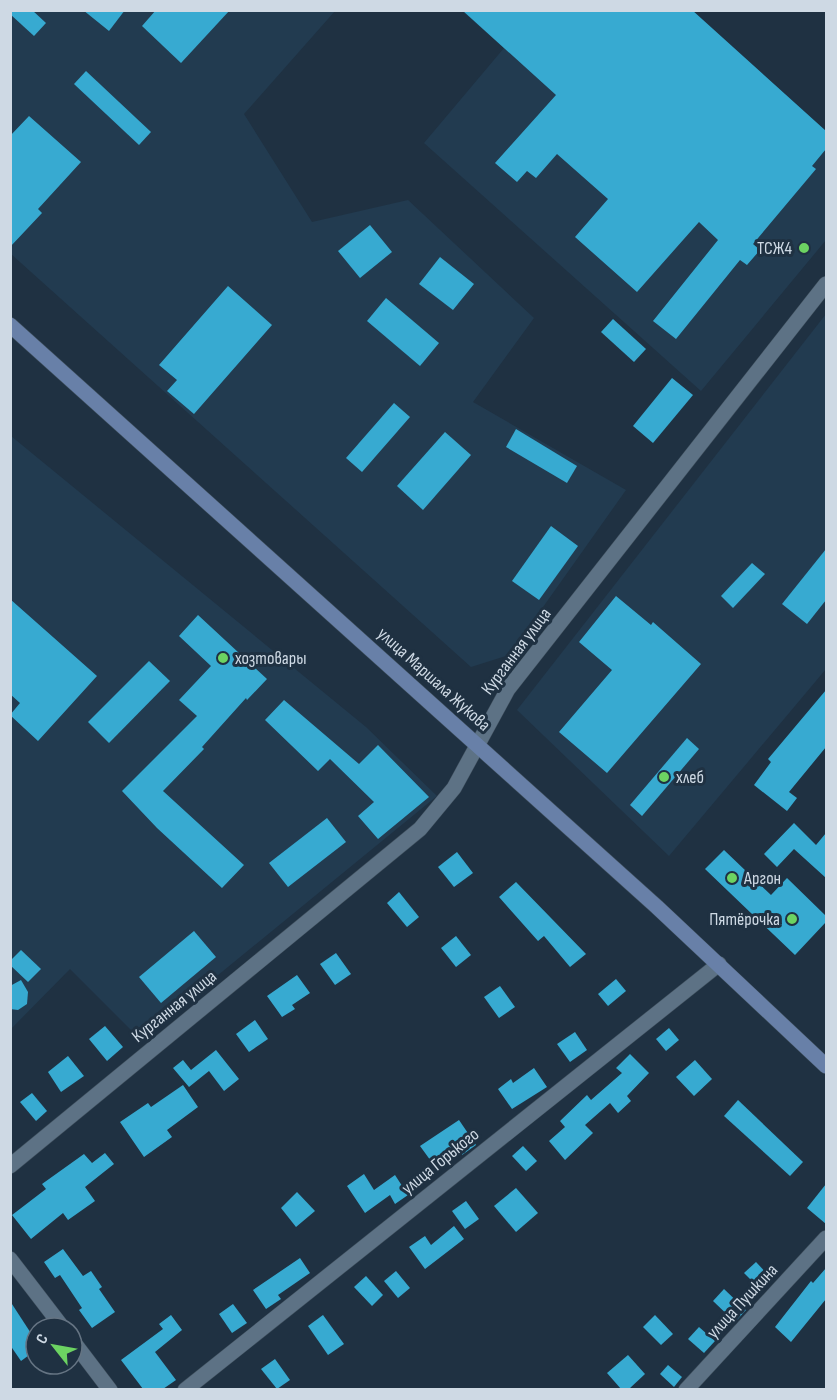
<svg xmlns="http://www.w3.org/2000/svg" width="837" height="1400" font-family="'Sofia Sans Condensed',sans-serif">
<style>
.built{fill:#223b50}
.building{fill:#37aad1}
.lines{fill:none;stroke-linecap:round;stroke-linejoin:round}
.street-casing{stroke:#3f4f5d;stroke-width:16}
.secondary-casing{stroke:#3f4f5d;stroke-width:16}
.street{stroke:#5d7285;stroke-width:15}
.secondary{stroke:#6880a8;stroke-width:15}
.poi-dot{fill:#6cd362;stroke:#1f3142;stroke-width:2}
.labels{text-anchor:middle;stroke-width:6;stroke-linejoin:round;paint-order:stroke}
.poi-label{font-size:18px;fill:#ced9e4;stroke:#1f3142;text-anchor:start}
.street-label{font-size:18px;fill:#ced9e4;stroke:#1f3142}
</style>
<rect width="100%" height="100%" fill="#1f3142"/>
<g class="built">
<path d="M11,11h324l-91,103 68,108 96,-22 126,118 -61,84 153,88 -117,165 -38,12 -460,-413z"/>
<path d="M462,11h230l134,120v109l-125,151 -277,-248 80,-95z"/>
<path d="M826,314v355l-157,187 -152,-146z"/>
<path d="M11,436l355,291 71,69 -297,243 -70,-70 -59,60z"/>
</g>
<g class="building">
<path d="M10,10h22l14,13 -12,13 -24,-22z"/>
<path d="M83,10h42l-16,21z"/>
<path d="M156,10h74l-49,53 -39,-37z"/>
<path d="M462,10h230l134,121v18l-14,17 4,3 -63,75 7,6 -13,15 -7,-5 -64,79 -23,-18 65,-81 -19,-18 -62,70 -62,-55 33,-38 -51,-45 -21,24 -9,-7 -10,11 -22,-19 61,-68z"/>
<path d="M86,71l65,61 -12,13 -65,-61z"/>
<path d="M29,116l52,46 -43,47 4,4 -32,34v-111z"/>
<path d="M370,225l22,27 -32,26 -22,-27z"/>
<path d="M440,257l34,27 -21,26 -34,-26z"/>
<path d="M228,286l44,39 -78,89 -27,-23 10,-11 -18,-15z"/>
<path d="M386,298l53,45 -19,23 -53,-45z"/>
<path d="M613,319l33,30 -12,13 -33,-30z"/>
<path d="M672,378l21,17 -40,48 -20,-17z"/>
<path d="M394,403l16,14 -48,55 -16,-14z"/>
<path d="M516,429l61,37 -10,17 -61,-36z"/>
<path d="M445,432l26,23 -48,55 -26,-24z"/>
<path d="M551,526l27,20 -39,54 -27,-19z"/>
<path d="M826,549v51l-19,24 -25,-20z"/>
<path d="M752,563l13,11 -32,34 -12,-12z"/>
<path d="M616,596l35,29 2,-3 48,42 -94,109 -48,-41 53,-62 -33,-28z"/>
<path d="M10,599l87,77 -59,65 -28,-26 10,-12 -10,-9z"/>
<path d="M198,615l69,64 -20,21 -1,-2 -44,49 2,2 -41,42 81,74 -22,23 -65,-60 -35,-37 75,-75 -18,-16 32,-34 -32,-30z"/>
<path d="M149,661l21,20 -61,62 -21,-21z"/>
<path d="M826,690v57l-37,45 8,6 -10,13 -33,-26 17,-23 -3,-3z"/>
<path d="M284,700l75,64 19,-19 51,52 -51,42 -20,-23 16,-14 -44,-43 -12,12 -53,-51z"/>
<path d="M687,738l12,11 -57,67 -12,-11z"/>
<path d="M327,818l19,24 -58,45 -19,-24z"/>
<path d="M794,823l22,22 10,-12v45l-32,-29 -17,18 -13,-13z"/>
<path d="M724,850l47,45 16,-17 39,38v6l-31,33 -90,-86z"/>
<path d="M457,852l16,21 -19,14 -16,-20z"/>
<path d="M516,882l70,72 -16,13 -26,-31 -6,5 -39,-44z"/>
<path d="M399,892l20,25 -12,10 -20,-24z"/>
<path d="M194,931l22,26 -55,46 -22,-26z"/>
<path d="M456,936l15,19 -15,12 -15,-19z"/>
<path d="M21,950l20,19 -13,13 -18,-17v-4z"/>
<path d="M336,953l15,21 -16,11 -15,-21z"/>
<path d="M297,975l13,18 -18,12 3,4 -13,8 -15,-21z"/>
<path d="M616,979l10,12 -18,15 -10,-12z"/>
<path d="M21,980l7,12 -1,12 -9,6 -8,-1v-23z"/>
<path d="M500,986l15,21 -16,11 -15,-21z"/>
<path d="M255,1020l13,19 -19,13 -13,-18z"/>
<path d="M105,1026l18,21 -16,14 -18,-22z"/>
<path d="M669,1028l10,12 -13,11 -10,-12z"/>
<path d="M575,1032l12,18 -17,12 -13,-18z"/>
<path d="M216,1050l23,29 -15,12 -15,-20 -20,16 -16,-19 10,-8 8,10z"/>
<path d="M630,1054l19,19 -22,23 4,5 -13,12 -8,-10 -25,22 8,8 -28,27 -16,-19 16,-14 -5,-6 27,-26 4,5 31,-27 -6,-5z"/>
<path d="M68,1056l16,20 -23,16 -13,-20z"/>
<path d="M695,1060l17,19 -18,17 -18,-19z"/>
<path d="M534,1068l13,19 -35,22 -14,-20 13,-10 2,4z"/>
<path d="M183,1085l15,22 -31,23 5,7 -28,20 -24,-35 28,-19 3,4z"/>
<path d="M32,1093l15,18 -11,10 -16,-19z"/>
<path d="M738,1100l65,62 -13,14 -66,-60z"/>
<path d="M459,1120l17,25 -14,10 -3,-4 -23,17 -16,-22z"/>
<path d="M523,1146l14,15 -11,10 -14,-15z"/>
<path d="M105,1153l9,11 -29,23 10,14 -27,19 -5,-7 -32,26 -19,-24 34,-26 -4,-5 42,-30 8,9z"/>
<path d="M364,1174l10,16 21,-15 13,20 -13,9 -5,-9 -25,18 -18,-27z"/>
<path d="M826,1184v40l-19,-16z"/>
<path d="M516,1188l22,25 -22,19 -22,-26z"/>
<path d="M297,1192l18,19 -19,16 -15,-19z"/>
<path d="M466,1201l13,18 -14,10 -13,-18z"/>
<path d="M454,1226l10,13 -39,30 -16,-22 16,-11 6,9z"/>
<path d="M63,1249l20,27 8,-5 11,16 -3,2 16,23 -23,16 -13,-18 3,-2 -22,-33 -5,3 -11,-16z"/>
<path d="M300,1258l10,15 -32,22 3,4 -15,10 -13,-19z"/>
<path d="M756,1262l15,16 -11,11 -16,-16z"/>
<path d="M826,1268v31l-35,43 -16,-15 36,-46 2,2z"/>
<path d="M396,1271l14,17 -12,10 -14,-17z"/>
<path d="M366,1276l17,19 -11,11 -18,-19z"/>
<path d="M724,1289l22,21 -11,12 -22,-21z"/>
<path d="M10,1301l26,40v9l-15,11 -11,-16z"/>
<path d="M233,1304l14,19 -15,10 -13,-19z"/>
<path d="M171,1315l11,15 -27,22 21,28 -13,9h-20l-22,-29 42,-31 -4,-5z"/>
<path d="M323,1315l21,29 -16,11 -20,-29z"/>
<path d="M655,1315l18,19 -12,11 -18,-18z"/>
<path d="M699,1327l16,14 -11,12 -16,-14z"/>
<path d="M628,1355l17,19 -16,15h-8l-14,-16z"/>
<path d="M275,1359l15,21 -13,9 -16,-20z"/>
<path d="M668,1365l14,12 -8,10 -14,-13z"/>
</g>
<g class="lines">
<g class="street-casing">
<g id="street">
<path d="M10,1166l410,-337 34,-41 54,-99 318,-405"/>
<path d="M10,1259l53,69"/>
<path d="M72,1340l38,50"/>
<path d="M185,1390l534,-426"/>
<path d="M686,1390l140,-152"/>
</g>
</g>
<g class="secondary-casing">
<path id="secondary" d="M10,325l647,582 169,159"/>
</g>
<use href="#street" class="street"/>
<use href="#secondary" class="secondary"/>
</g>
<g class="poi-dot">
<circle cx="804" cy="248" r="6"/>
<circle cx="223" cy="658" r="6"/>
<circle cx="664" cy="777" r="6"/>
<circle cx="732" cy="878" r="6"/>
<circle cx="792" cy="919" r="6"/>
</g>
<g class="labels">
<g class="poi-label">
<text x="792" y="254" text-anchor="end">ТСЖ4</text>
<text x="235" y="664">хозтовары</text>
<text x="676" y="783">хлеб</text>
<text x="744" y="884">Аргон</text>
<text x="780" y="925" text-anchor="end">Пятёрочка</text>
</g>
<g class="street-label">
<text transform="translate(516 651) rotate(-53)" y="6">Курганная улица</text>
<text transform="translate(434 679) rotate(42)" y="6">улица Маршала Жукова</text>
<text transform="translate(174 1006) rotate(-39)" y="6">Курганная улица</text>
<text transform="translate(440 1161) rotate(-39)" y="6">улица Горького</text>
<text transform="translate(742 1301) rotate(-47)" y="6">улица Пушкина</text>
</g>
</g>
<rect width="837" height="1400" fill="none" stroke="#ced9e4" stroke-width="24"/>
<g transform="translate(54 1346) rotate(301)"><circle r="28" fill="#1f3142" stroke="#657483" stroke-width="1.5"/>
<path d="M0-4.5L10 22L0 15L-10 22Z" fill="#6cd362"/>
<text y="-9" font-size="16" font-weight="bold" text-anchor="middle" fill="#ced9e4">С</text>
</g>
</svg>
